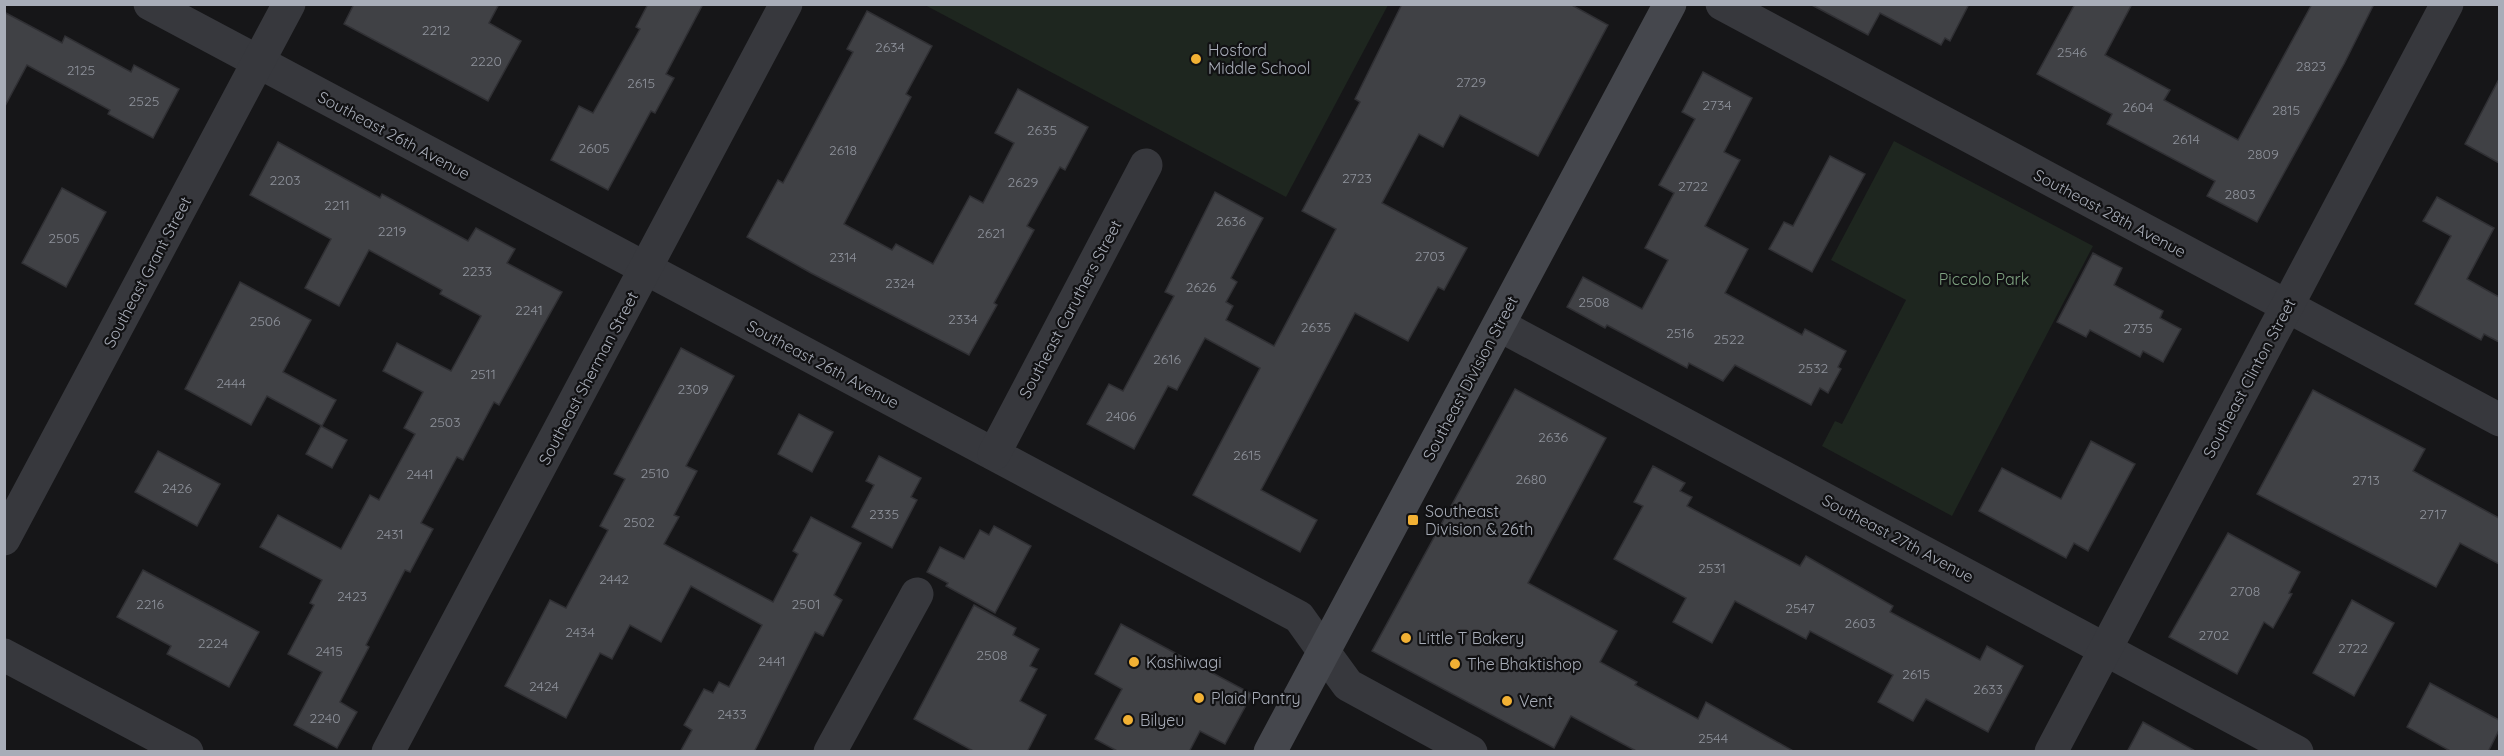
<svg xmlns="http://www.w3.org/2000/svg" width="2504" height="756" font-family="Quicksand,sans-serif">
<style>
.green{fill:#1e261f}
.building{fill:#404145;stroke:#303034;stroke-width:1.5}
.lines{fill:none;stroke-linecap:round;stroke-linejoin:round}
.minor{stroke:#37383d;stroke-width:33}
.tertiary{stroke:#37383d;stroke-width:33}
.secondary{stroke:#45474d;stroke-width:33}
.poi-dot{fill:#f2b134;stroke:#111113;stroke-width:2}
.labels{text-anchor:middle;stroke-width:4.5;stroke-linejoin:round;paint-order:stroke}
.number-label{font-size:14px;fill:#8e929b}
.poi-label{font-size:16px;fill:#a8adb8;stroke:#111113;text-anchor:start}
.street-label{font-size:16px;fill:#a8adb8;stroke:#111113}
.park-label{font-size:16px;fill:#7fa381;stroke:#111113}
</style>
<rect width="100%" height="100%" fill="#161618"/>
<g class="green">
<path d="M925,5h463l-102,192z"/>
<path d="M1894,141l199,105 -141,270 -130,-70 13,-25 7,3 64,-124 -75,-40z"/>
</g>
<g class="building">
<path d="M354,4h145l-10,19 32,18 -33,60 -144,-77z"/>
<path d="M648,4h55l-37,70 8,4 -19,35 -4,-2 -43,79 -57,-30 28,-54 14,7 47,-84 -4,-2z"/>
<path d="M1402,4h168l38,21 -70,131 -78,-41 -17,32 -24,-13 -37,69 85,45 -23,42 -6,-3 -30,54 -53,-28 -94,177 56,30 -17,32 -107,-57 67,-127 -55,-30 -28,52 -9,-4 -34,63 -47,-25 22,-40 14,7 51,-95 -9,-4 50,-100 48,26 -32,60 6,4 -11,20 7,4 -7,14 48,26 62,-117 -34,-18 58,-109 -5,-3z"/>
<path d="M1810,4h159l-19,37 -5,-3 -4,7 -61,-32 -12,22z"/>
<path d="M2075,4h57l-27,51 65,35 -6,10 74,40 74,-136h62l-30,60 -87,158 -50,-26 8,-15 -108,-57 5,-10 -75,-40z"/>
<path d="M867,11l65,35 -26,48 5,3 -67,127 48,26 4,-6 37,20 37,-68 13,7 31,-60 -19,-10 23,-44 70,38 -23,43 -5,-3 -33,59 7,4 -40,73 3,2 -28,50 -158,-82 -64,-36 31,-57 5,3 70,-131 -6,-3z"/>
<path d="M4,12l58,31 3,-7 66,36 3,-7 45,24 -26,49 -45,-24 2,-4 -83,-45 -23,43z"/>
<path d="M1703,72l49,26 -28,54 16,8 -35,66 43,23 -23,44 77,42 3,-6 41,22 -8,16 3,2 -13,24 -8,-5 -9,17 -76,-40 -12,16 -34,-18 -2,5 -80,-43 -2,3 -38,-21 16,-30 59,32 26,-49 -23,-12 29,-55 -15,-8 36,-66 -13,-7z"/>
<path d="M2499,79v84l-34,-19z"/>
<path d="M278,142l102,56 2,-4 86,47 8,-13 39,21 -8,14 55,29 -63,113 -5,-3 -31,58 -6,-3 -36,66 12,6 -23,43 -5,-2 -39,75 3,2 -29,55 17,10 -20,36 -43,-23 28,-53 -34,-18 26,-49 -4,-2 12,-23 -62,-33 18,-32 63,34 29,-54 9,5 36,-66 -11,-6 19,-36 -40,-21 14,-28 54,28 30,-55 -41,-22 2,-4 -73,-40 -30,56 -34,-18 26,-49 -81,-44z"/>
<path d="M1830,156l35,18 -53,98 -43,-23 15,-27 9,4z"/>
<path d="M62,188l44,24 -40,75 -44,-24z"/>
<path d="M2437,197l57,31 -27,51 32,18v45l-15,-8 -3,6 -66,-36 36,-68 -28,-15z"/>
<path d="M2093,253l29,15 -8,17 49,26 -3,7 21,11 -18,33 -20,-11 -3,6 -50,-27 -4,7 -29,-15z"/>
<path d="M240,282l71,38 -28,52 53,28 -14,26 -55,-30 -16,29 -66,-36z"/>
<path d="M681,348l53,28 -48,90 11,5 -23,44 5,2 -15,27 109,58 25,-48 -5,-3 18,-34 50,26 -27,52 8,5 -19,36 -8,-4 -61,120h-74l12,-22 -8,-5 20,-36 9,4 6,-11 10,5 33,-62 -71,-39 -30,56 -31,-17 -18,34 -12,-6 -34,65 -61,-32 45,-86 16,8 42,-78 -8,-4 25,-47 -11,-5z"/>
<path d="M1515,389l91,49 -78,145 89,48 -17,31 37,20 -2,3 63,34 8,-17 89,50h-157l-67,-36 -17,32 -182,-97z"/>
<path d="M2313,390l112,59 -12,22 86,47v46l-39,-21 -24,44 -179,-93z"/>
<path d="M799,414l34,18 -21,40 -34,-18z"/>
<path d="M321,426l26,14 -15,28 -26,-14z"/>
<path d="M2091,441l44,23 -47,87 -14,-8 -8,15 -87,-47 23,-43 59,31z"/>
<path d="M158,451l62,33 -23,42 -62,-34z"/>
<path d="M879,456l42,22 -10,19 6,3 -25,48 -40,-21 22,-42 -8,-4z"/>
<path d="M1653,466l32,17 -5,8 12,6 -5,9 113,60 6,-10 87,50 -3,6 90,48 7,-14 36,20 -35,66 -62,-33 -13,22 -35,-19 15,-27 -83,-44 -4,8 -71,-38 -23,42 -39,-21 13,-24 -72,-39 29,-53 -9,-4z"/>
<path d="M994,526l37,20 -36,67 -49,-27 2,-3 -21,-11 13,-25 24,12 16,-29 9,5z"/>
<path d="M2228,533l72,39 -11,21 3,1 -19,34 -9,-6 -27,52 -68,-37z"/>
<path d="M143,570l116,62 -30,55 -62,-33 4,-8 -54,-29z"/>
<path d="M2352,600l42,23 -40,73 -41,-23z"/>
<path d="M974,605l42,23 -3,7 26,14 -9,17 7,3 -17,32 26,14 -19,37h-52l-61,-33z"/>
<path d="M1121,624l131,70 -27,50 -25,-13 -11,21h-70l-24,-13 27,-50 -27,-15z"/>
<path d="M2430,683l69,37v10l-11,22h-36l-45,-25z"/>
<path d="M2143,722l54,30h-70z"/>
</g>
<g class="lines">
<g class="minor">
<path d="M150,4l1149,613 25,35"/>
<path d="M1722,4l778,416"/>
<path d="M1499,325l798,427"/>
<path d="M994,454l152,-289"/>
<path d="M4,539l285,-535"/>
<path d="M4,655l183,97"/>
<path d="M388,752l398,-748"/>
<path d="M830,752l87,-158"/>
<path d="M2051,752l396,-748"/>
</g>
<path class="tertiary" d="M1324,652l24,33 123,67"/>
<path class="secondary" d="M1270,752l400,-748"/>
</g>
<g class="poi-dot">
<circle cx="1196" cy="59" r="6"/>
<rect x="1407" y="514" width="12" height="12" rx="3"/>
<circle cx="1406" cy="638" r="6"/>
<circle cx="1134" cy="662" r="6"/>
<circle cx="1455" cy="664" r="6"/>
<circle cx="1199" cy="698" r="6"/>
<circle cx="1507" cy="701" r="6"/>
<circle cx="1128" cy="720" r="6"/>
</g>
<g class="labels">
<g class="number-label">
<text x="436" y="35">2212</text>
<text x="890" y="52">2634</text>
<text x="2072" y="57">2546</text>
<text x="486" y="66">2220</text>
<text x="2311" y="71">2823</text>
<text x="81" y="75">2125</text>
<text x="1471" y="87">2729</text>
<text x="641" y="88">2615</text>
<text x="144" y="106">2525</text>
<text x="1717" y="110">2734</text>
<text x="2138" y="112">2604</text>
<text x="2286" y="115">2815</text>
<text x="1042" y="135">2635</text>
<text x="2186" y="144">2614</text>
<text x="594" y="153">2605</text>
<text x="843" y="155">2618</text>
<text x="2263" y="159">2809</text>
<text x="1357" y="183">2723</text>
<text x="285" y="185">2203</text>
<text x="1023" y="187">2629</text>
<text x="1693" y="191">2722</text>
<text x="2240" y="199">2803</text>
<text x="337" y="210">2211</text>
<text x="1231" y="226">2636</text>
<text x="392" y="236">2219</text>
<text x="991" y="238">2621</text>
<text x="64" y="243">2505</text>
<text x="1430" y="261">2703</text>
<text x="843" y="262">2314</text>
<text x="477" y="276">2233</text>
<text x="900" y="288">2324</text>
<text x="1201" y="292">2626</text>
<text x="1594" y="307">2508</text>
<text x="529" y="315">2241</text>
<text x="963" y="324">2334</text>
<text x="265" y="326">2506</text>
<text x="1316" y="332">2635</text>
<text x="2138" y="333">2735</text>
<text x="1680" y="338">2516</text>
<text x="1729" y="344">2522</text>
<text x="1167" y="364">2616</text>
<text x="1813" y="373">2532</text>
<text x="483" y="379">2511</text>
<text x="231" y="388">2444</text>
<text x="693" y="394">2309</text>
<text x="1121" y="421">2406</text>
<text x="445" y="427">2503</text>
<text x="1553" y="442">2636</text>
<text x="1247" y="460">2615</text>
<text x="655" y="478">2510</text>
<text x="420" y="479">2441</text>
<text x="1531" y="484">2680</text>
<text x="2366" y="485">2713</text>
<text x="177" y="493">2426</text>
<text x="884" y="519">2335</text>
<text x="2433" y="519">2717</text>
<text x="639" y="527">2502</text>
<text x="390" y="539">2431</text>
<text x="1712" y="573">2531</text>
<text x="614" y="584">2442</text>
<text x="2245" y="596">2708</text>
<text x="352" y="601">2423</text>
<text x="150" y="609">2216</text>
<text x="806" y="609">2501</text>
<text x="1800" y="613">2547</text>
<text x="1860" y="628">2603</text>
<text x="580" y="637">2434</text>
<text x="2214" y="640">2702</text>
<text x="213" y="648">2224</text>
<text x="2353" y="653">2722</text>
<text x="329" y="656">2415</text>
<text x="992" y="660">2508</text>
<text x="772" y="666">2441</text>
<text x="1916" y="679">2615</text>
<text x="544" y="691">2424</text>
<text x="1988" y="694">2633</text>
<text x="732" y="719">2433</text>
<text x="325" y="723">2240</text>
<text x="1713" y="743">2544</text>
</g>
<g class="poi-label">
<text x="1208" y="56">Hosford<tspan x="1208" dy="18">Middle School</tspan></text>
<text x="1425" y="517">Southeast<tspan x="1425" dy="18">Division &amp; 26th</tspan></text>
<text x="1418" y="644">Little T Bakery</text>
<text x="1146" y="668">Kashiwagi</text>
<text x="1467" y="670">The Bhaktishop</text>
<text x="1211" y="704">Plaid Pantry</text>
<text x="1519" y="707">Vent</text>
<text x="1140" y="726">Bilyeu</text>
</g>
<g class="street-label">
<text transform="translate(394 135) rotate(28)" y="6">Southeast 26th Avenue</text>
<text transform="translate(2110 213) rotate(28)" y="6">Southeast 28th Avenue</text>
<text transform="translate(147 272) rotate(-62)" y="6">Southeast Grant Street</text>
<text transform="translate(1070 309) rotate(-62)" y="6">Southeast Caruthers Street</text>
<text transform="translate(823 364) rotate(28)" y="6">Southeast 26th Avenue</text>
<text transform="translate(588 378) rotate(-62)" y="6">Southeast Sherman Street</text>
<text transform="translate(1470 378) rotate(-62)" y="6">Southeast Division Street</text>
<text transform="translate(2249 378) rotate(-62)" y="6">Southeast Clinton Street</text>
<text transform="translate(1898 538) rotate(28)" y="6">Southeast 27th Avenue</text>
</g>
<g class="park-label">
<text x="1984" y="285">Piccolo Park</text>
</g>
</g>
<rect width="2504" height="756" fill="none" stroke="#a8adb8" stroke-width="12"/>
</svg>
